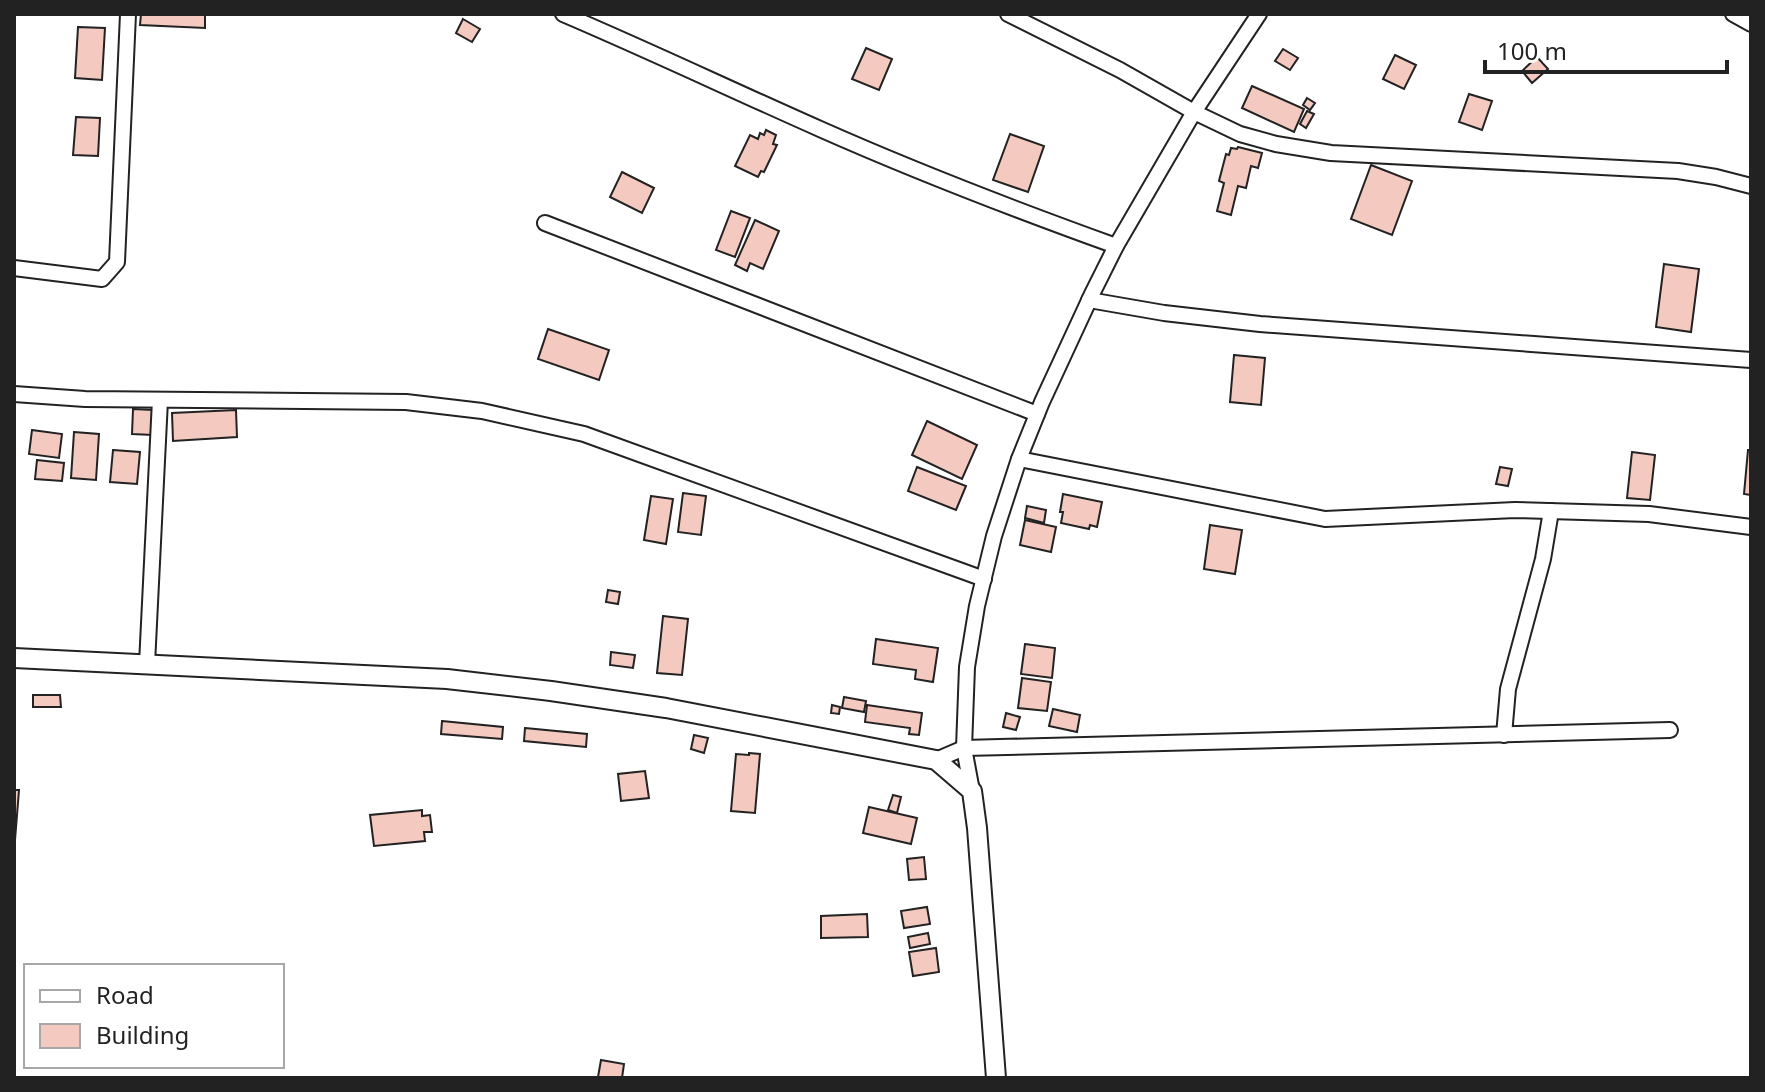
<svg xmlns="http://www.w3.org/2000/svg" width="1765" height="1092" font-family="'Noto Sans',sans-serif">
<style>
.building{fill:#f3c9c0;stroke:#222;stroke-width:2}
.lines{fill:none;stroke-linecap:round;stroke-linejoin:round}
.minor-casing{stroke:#222;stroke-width:18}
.tertiary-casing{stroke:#222;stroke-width:22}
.minor{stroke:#fff;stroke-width:14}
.tertiary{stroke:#fff;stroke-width:18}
</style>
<rect width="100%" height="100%" fill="#fff"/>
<g class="building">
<path d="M141,14h64v14l-65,-3z"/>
<path d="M463,19l17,10 -8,13 -16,-9z"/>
<path d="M78,27l27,1 -3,52 -27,-2z"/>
<path d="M866,48l26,11 -13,31 -27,-11z"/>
<path d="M1283,49l15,9 -8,12 -15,-9z"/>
<path d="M1395,55l21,10 -12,24 -21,-10z"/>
<path d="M1537,57l11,12 -16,14 -10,-12z"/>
<path d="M1252,86l52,23 -10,23 -52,-24z"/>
<path d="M1469,94l23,7 -10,29 -23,-8z"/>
<path d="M1307,98l8,5 -5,7 -7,-5z"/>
<path d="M1307,111l7,3 -8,14 -6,-4z"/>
<path d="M76,117l24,1 -2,38 -25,-1z"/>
<path d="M766,130l10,5 -3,9 4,1 -13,27 -3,-1 -3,6 -23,-11 15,-31 8,4 2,-6 4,2z"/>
<path d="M1010,134l34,12 -16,46 -35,-12z"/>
<path d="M1238,147l24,6 -4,15 -7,-2 -5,22 -8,-2 -7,29 -14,-4 7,-28 -5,-2 7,-27 3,1 2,-7 6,1z"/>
<path d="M1371,165l41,16 -20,54 -41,-16z"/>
<path d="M622,172l32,16 -12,25 -32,-16z"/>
<path d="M731,211l19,7 -15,39 -19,-7z"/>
<path d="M755,220l24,11 -16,38 -13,-6 -3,8 -12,-6z"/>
<path d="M1664,264l35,5 -8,63 -35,-5z"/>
<path d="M548,329l61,21 -10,30 -61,-21z"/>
<path d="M1234,355l31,3 -4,47 -31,-3z"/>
<path d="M133,409l21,1 -1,25 -21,-1z"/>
<path d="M236,410l1,27 -64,4 -1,-28z"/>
<path d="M927,421l50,24 -15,34 -50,-24z"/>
<path d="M32,430l30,4 -3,24 -30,-4z"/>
<path d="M74,432l25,2 -3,46 -25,-2z"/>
<path d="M113,450l27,2 -3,32 -27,-2z"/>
<path d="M1748,450h3v45l-7,-1z"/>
<path d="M1632,452l23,3 -5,45 -23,-2z"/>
<path d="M37,460l27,3 -2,18 -27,-2z"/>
<path d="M917,467l49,19 -10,24 -48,-19z"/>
<path d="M1500,467l12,2 -4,17 -12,-2z"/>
<path d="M683,493l23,3 -5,39 -23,-3z"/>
<path d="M1063,494l39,8 -5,25 -7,-2 -1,4 -28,-6 2,-11h-3z"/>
<path d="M651,496l22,3 -7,45 -22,-4z"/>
<path d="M1027,506l19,4 -2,13 -19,-5z"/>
<path d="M1025,520l31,7 -5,25 -31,-7z"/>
<path d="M1210,525l32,5 -7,44 -31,-5z"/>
<path d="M608,590l12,2 -2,12 -12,-2z"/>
<path d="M663,616l25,3 -6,56 -25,-2z"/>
<path d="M876,639l62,9 -5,34 -18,-3 1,-9 -43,-6z"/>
<path d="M1025,644l30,4 -3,30 -31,-4z"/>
<path d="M611,652l24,3 -2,13 -23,-3z"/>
<path d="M1022,678l29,4 -4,29 -29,-3z"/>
<path d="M33,695h27l1,12h-28z"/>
<path d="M844,697l22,4 -2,11 -22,-4z"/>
<path d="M832,705l8,2 -1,7 -8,-1z"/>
<path d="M867,705l55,8 -3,22 -10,-1 1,-6 -45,-6z"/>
<path d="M1053,709l27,6 -3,17 -28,-6z"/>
<path d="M1006,713l14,4 -4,13 -13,-3z"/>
<path d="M442,721l61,6 -1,12 -61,-5z"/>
<path d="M525,728l62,6 -1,13 -62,-6z"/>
<path d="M694,735l14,3 -4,15 -13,-4z"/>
<path d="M749,753l11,1 -5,59 -24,-2 5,-57 13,1z"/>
<path d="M645,771l4,27 -28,3 -3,-27z"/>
<path d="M14,790h5l-4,50h-1z"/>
<path d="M893,795l8,2 -4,16 -9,-3z"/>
<path d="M869,807l48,11 -6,26 -48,-11z"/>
<path d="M422,810v6l8,-1 2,17h-8l1,9 -51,5 -4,-31z"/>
<path d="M924,857l2,22 -17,1 -2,-21z"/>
<path d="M927,907l3,17 -26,4 -3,-17z"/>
<path d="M867,914l1,23 -47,1v-22z"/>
<path d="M928,933l2,11 -20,4 -2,-11z"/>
<path d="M936,948l3,24 -26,4 -4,-24z"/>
<path d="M601,1060l23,4 -2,14 -24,-1z"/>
</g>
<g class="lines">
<g class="minor-casing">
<g id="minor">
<path d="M563,14c87,37 171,77 257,115 97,43 196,81 296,117"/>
<path d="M1008,14l112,56 74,42 46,22 36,10 55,9 347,18 38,6 35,9"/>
<path d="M1733,14l18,10"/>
<path d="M545,223l492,191"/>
<path d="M14,268l88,11 15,-17 11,-248"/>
<path d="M1089,300l75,13 96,11 491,36"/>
<path d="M14,394l71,5 321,3 76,9 102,23 400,145"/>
<path d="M1019,459l306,60 190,-9 134,4 102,13"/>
<path d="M147,664l13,-264"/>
<path d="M1504,735l4,-46 35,-130 8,-48"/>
<path d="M936,760l28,-12 706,-18"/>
<path d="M972,791l-8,-43 3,-81 10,-61 17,-70 25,-77 23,-57 50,-108 24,-48 78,-134 65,-98"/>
</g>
</g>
<g class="tertiary-casing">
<path id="tertiary" d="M14,658l433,21 104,12 115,17 270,52 36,31 5,37 19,250"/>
</g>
<use href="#minor" class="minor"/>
<use href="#tertiary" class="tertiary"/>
</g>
<rect width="1765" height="1092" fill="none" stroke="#222222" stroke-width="32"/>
<rect x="24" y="964" width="260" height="104" fill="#ffffff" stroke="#a7a7a7" stroke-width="2"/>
<rect x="40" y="990" width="40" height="12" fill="#ffffff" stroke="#a7a7a7" stroke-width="2"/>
<text x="96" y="1004" font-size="24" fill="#222222">Road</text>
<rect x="40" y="1024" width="40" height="24" fill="#f3c9c0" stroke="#a7a7a7" stroke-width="2"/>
<text x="96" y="1044" font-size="24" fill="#222222">Building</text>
<path d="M1485 60v12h242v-12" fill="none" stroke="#222222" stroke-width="4"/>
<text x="1497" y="60" font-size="24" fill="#222222" stroke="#ffffff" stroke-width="6" paint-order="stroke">100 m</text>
</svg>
